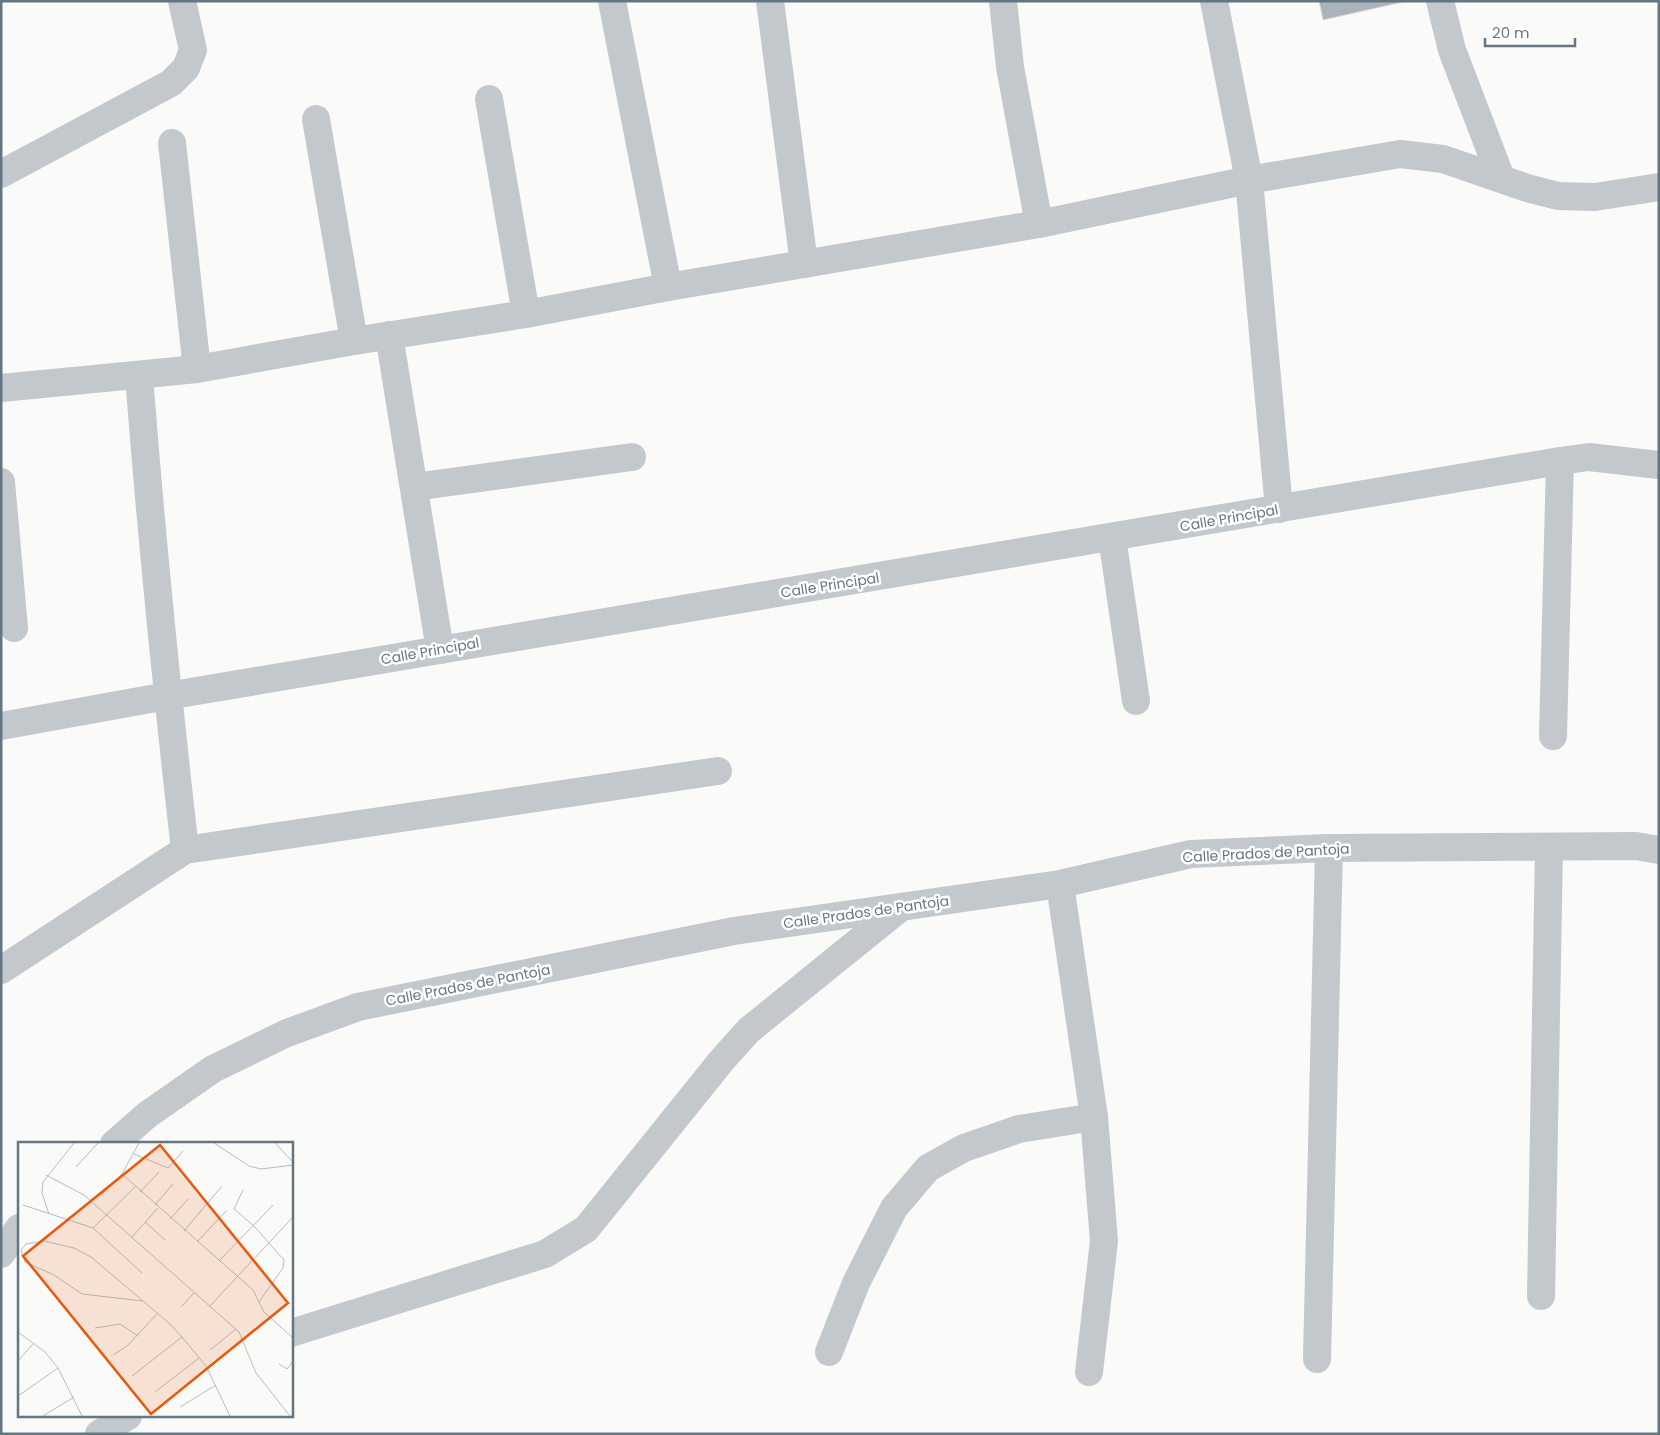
<svg xmlns="http://www.w3.org/2000/svg" width="1660" height="1435" font-family="Poppins,sans-serif">
<style>
.building{fill:#aab3b9;stroke:#dcdcda}
.lines{fill:none;stroke-linecap:round;stroke-linejoin:round}
.minor{stroke:#c3c8cc;stroke-width:28}
.labels{text-anchor:middle;stroke-width:5;stroke-linejoin:round;paint-order:stroke}
.street-label{font-size:14px;fill:#657683;stroke:#fff}
.inset-road{fill:none;stroke:#b5bdc2;stroke-width:1}
.view{fill:#e8590c;fill-opacity:0.15;stroke:#e8590c;stroke-width:2.5}
.inset-edge{fill:none;stroke:#657683;stroke-width:2.5}
</style>
<rect width="100%" height="100%" fill="#fafaf8"/>
<path class="building" d="M1319,1h83l1,1 -80,18z"/>
<g class="lines">
<g class="minor">
<path d="M612,1l56,286"/>
<path d="M770,1l34,263"/>
<path d="M1003,1l7,66 29,157"/>
<path d="M1214,1l35,179 30,329"/>
<path d="M1440,1l12,49 49,128"/>
<path d="M489,99l37,215"/>
<path d="M316,119l38,222"/>
<path d="M172,143l25,226"/>
<path d="M1,174l170,-91 15,-15 7,-18 -11,-49"/>
<path d="M389,335l51,315"/>
<path d="M139,375c12,158 28,317 46,475"/>
<path d="M1,388l196,-19 157,-28 172,-27 142,-27 371,-63 210,-44 151,-26 43,5 84,29 31,8 37,1 64,-10"/>
<path d="M1,482l13,146"/>
<path d="M414,487l218,-30"/>
<path d="M1112,537l24,164"/>
<path d="M1,726l166,-30 1393,-235 29,-4 70,8"/>
<path d="M1553,736l7,-275"/>
<path d="M1060,884l34,233 10,124 -15,131"/>
<path d="M1,970l184,-120 533,-79"/>
<path d="M114,1144l33,-29 66,-46 74,-36 71,-26 376,-76 326,-47 131,-30 138,-6 307,-2 23,4"/>
<path d="M1,1254l18,-26"/>
<path d="M1541,1296l8,-449"/>
<path d="M291,1333l254,-79 41,-25 136,-169 27,-30 151,-122"/>
<path d="M829,1352l27,-69 38,-75 34,-40 36,-20 55,-19 75,-12"/>
<path d="M1317,1359l12,-511"/>
<path d="M99,1434l29,-18"/>
</g>
</g>
<g class="labels">
<g class="street-label">
<text transform="translate(1229 518) rotate(-10)" y="5">Calle Principal</text>
<text transform="translate(830 585) rotate(-9)" y="5">Calle Principal</text>
<text transform="translate(430 651) rotate(-10)" y="5">Calle Principal</text>
<text transform="translate(1266 853) rotate(-3)" y="5">Calle Prados de Pantoja</text>
<text transform="translate(866 912) rotate(-8)" y="5">Calle Prados de Pantoja</text>
<text transform="translate(468 985) rotate(-11)" y="5">Calle Prados de Pantoja</text>
</g>
</g>
<g transform="translate(18 1142)">
<rect width="275" height="275" fill="#fafaf8"/>
<path class="inset-road" d="M196,1l35,23 12,3 32,-4M257,1l18,19M116,12l34,14 15,-17M58,25l22,-24M104,32l131,116 11,22 29,26M28,33l38,20 155,137 17,41 34,43M225,48l-9,19 20,17 30,34 -1,8 -24,34M122,50l19,-20M83,53l21,-21 17,-31M5,63l70,23 49,45M137,63l18,-21M31,72l-7,-21 1,-11 31,-39M152,77l18,-20M127,80l20,18M75,86l42,-41M166,89l38,-45M114,95l26,-29M179,100l30,-32M201,119l54,-56M125,159l-61,-7 -28,-19 -29,-13 -4,-12 5,-6 18,-3 30,7 17,9 79,67 12,13 24,29 24,50M192,164l83,-89M163,165l13,-14M77,186l25,-4 18,12M0,190l27,20 13,16 24,48M192,208l26,-21M95,213l14,-9 30,-32M0,219l15,-17M261,222l8,5 6,-8M114,234l50,-39M137,250l44,-34M0,254l40,-28M162,265l36,-22M25,274l31,-19"/>
<path class="view" d="M142,3l128,158 -137,111 -128,-158z"/>
<rect width="275" height="275" class="inset-edge"/>
</g>
<rect width="1660" height="1435" fill="none" stroke="#657683" stroke-width="5"/>
<path d="M1485 38v8h90v-8" fill="none" stroke="#657683" stroke-width="2.5"/>
<text x="1492" y="38" font-size="15" fill="#657683" stroke="#ffffff" stroke-width="4" paint-order="stroke">20 m</text>
</svg>
